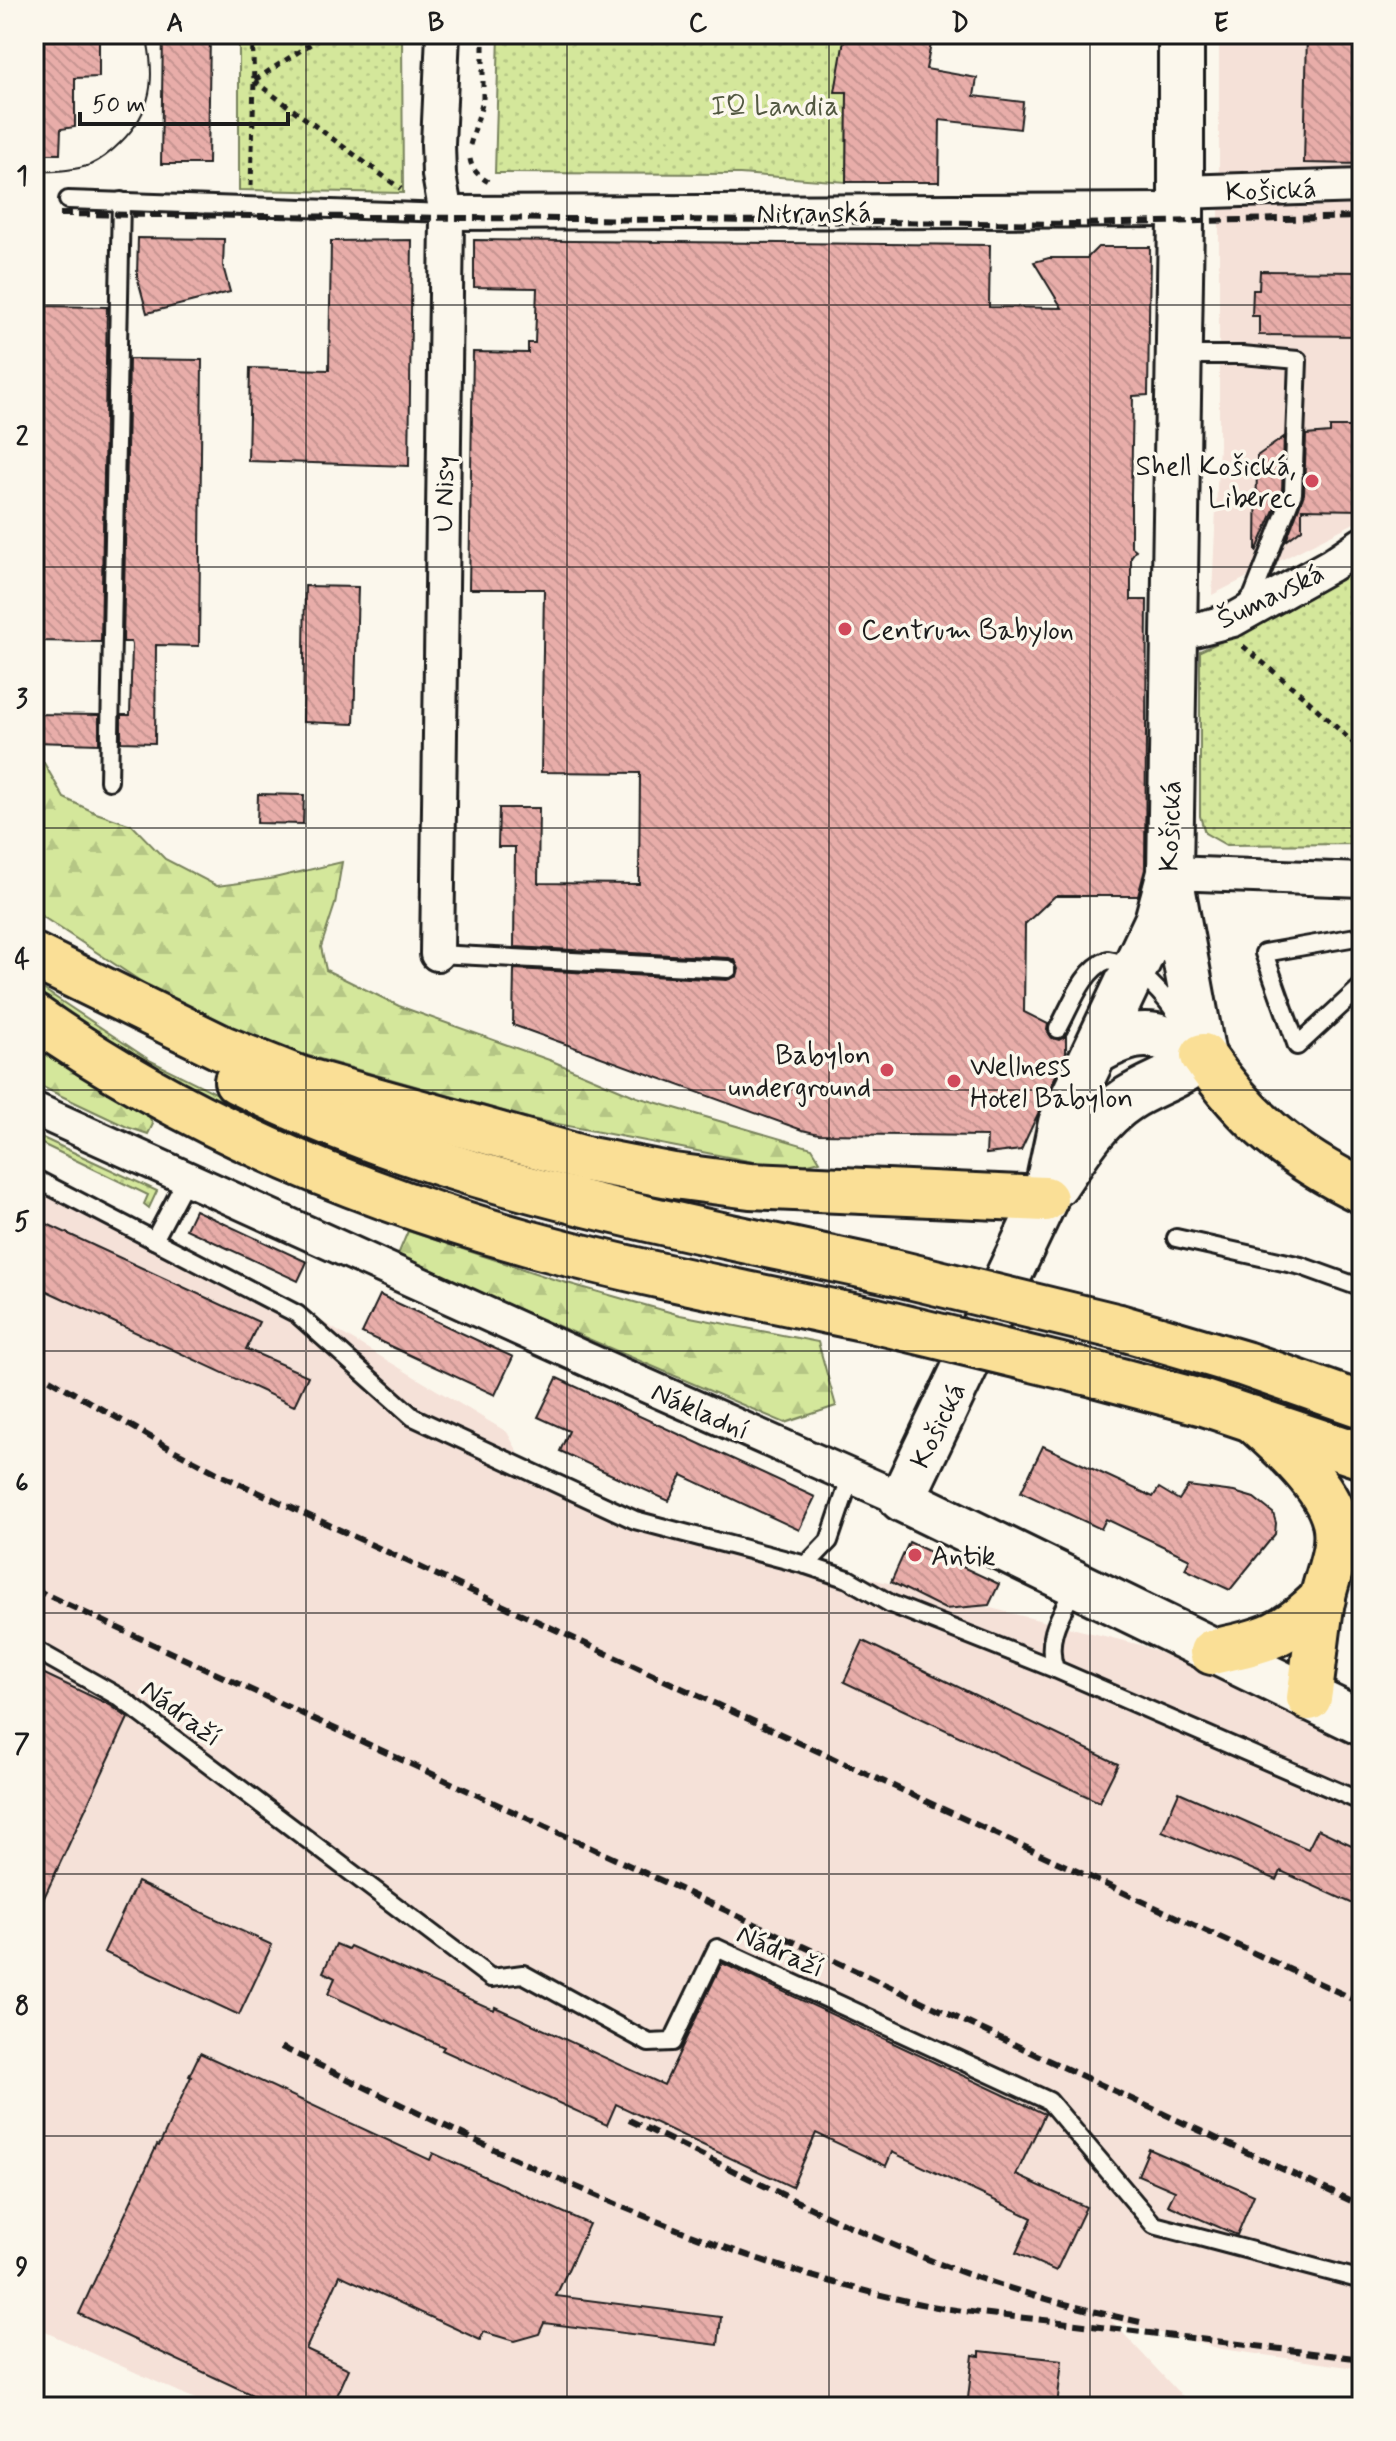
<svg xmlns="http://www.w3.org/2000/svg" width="1396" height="2441" font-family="Mynerve,sans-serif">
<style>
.built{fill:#f5e1d8}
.grass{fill:url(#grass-dots);stroke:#78825c;stroke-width:2}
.forest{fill:url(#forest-firs);stroke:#78825c;stroke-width:2}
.building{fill:url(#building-back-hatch);stroke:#1c1c1c;stroke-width:2}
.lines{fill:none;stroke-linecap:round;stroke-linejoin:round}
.lane-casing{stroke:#1c1c1c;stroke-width:22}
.street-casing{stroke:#1c1c1c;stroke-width:38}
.secondary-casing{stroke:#1c1c1c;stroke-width:50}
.highway-casing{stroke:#1c1c1c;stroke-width:50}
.path{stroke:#1c1c1c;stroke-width:5;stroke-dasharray:6 6;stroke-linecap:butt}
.lane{stroke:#fbf7ec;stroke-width:16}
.street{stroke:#fbf7ec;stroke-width:32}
.secondary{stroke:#fbf7ec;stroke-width:44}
.highway{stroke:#fadf96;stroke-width:44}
.tram{stroke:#1c1c1c;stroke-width:2}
.rail{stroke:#1c1c1c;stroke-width:6;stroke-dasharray:12 6;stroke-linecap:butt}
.highway-bridge-casing{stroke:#1c1c1c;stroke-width:50;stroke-linecap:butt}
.highway-bridge{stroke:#fadf96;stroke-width:44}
.grid{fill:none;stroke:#1c1c1c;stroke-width:2;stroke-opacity:0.55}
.poi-dot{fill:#d1495b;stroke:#fbf7ec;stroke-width:3}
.labels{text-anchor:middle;stroke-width:7;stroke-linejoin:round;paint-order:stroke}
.park-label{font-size:28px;fill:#535942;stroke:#fbf7ec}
.street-label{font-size:28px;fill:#1c1c1c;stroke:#fbf7ec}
.poi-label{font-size:28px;fill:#1c1c1c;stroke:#fbf7ec;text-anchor:start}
.neatline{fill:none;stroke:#1c1c1c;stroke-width:3}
.grid-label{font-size:26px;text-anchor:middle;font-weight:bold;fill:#1c1c1c}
</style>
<defs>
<pattern id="grass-dots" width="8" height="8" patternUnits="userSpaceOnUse" patternTransform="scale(2)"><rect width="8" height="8" fill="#d4e79b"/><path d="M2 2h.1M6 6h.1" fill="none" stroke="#b5c685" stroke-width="1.8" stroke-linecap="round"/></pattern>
<pattern id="forest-firs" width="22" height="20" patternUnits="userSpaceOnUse" patternTransform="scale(2)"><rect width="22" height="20" fill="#d4e79b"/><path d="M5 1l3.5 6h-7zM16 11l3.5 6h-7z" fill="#b5c685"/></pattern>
<pattern id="building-back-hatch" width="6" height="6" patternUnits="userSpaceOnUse" patternTransform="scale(2)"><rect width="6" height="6" fill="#e8ada9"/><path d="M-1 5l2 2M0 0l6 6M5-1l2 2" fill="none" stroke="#c69491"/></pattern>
</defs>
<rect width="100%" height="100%" fill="#fbf7ec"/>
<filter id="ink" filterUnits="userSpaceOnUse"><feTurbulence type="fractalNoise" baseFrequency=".0125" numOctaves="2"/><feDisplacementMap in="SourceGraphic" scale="16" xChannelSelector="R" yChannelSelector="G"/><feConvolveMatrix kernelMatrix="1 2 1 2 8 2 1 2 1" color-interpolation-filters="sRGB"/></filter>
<g filter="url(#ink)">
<g class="built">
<path d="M1219,34h143v485l-150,76 7,-151z"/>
<path d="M34,1166l257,137 216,129 23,42 301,95 310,76 109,46 112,53v625l-140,-20 -111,-29 81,87h-979l-179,-80z"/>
</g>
<g class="grass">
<path d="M239,34h163l1,159 -164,-3z"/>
<path d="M499,34h396l6,68 -54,-1 -1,81 -106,-8 -245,-1z"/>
<path d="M1362,564v280l-136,1 -21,-12 -5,-17v-165l79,-36z"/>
<path d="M34,983l117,78 111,55 -2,7 -170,-89 -56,-40z"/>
<path d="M34,1134l123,57 -8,17 -5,-4 4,-9 -114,-55z"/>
</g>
<g class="forest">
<path d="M34,762l10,1 20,35 32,15 36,12 33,34 52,27 53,-7 72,-17 -7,42 -14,43 5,23 73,36 153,55 85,36 175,51 8,13 -30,8 -258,-50 -237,-67 -100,-35 -161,-106z"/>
<path d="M34,1049l112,62 7,13 -5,10 -21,-7 -93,-44z"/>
<path d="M408,1231l145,48 127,36 138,27 18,64 -51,17 -388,-166z"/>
</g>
<g class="building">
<path d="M34,34h65v43l-24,1v49l-14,2 -1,25h-26z"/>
<path d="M163,34h47l-2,130h-47z"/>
<path d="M845,34h88l-7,35 51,9 -3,18 49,6 -3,27 -80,-9 -1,62h-93l1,-90h-12z"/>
<path d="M1307,34h55v130l-58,-1z"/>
<path d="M138,238l86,1 -1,27 7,26 -83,21 -10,-37z"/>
<path d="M412,240l-3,226 -161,-5 2,-93 79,2 2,-129z"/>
<path d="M474,240l516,5 -1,62 73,1 -28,-46 15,-4h38l11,-11h52l-2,148 -15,1 -2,99v51l5,4 -5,7v43h16l-2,269 -7,27h-83l-30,28 -1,88 24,12 -1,6 5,8 7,2 7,-4v18l-45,96 -35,4 1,-18 -168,-2 -17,-4 -289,-105 1,-56 213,11 10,-4 2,-7 -4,-9 -6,-2 -215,-11 1,-100h-17l1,-39h40l-1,75 101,1 1,-111 -99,-1 3,-183h-75l4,-237 55,1v-10h7l2,-55 -63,-1z"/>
<path d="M1260,271l102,1v64l-103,-1v-19h-7l1,-26h6z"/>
<path d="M34,306l73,1 -6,335 -67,-1z"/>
<path d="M129,359l73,1 -3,286 -43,-1 -1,98 -34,-1v-27h9l2,-70 -1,-3h-8z"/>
<path d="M1330,427h32v83l-60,-1v20l-16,12 18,-47 2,-59 24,-2z"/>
<path d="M1284,437l-2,54 -26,61 1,-96z"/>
<path d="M305,586l53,1 -4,137 -51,-2z"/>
<path d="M34,714l65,1v29l-65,-2z"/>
<path d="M258,794l46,1 -1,29 -46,-1z"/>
<path d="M195,1210l112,52 -9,19 -112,-52z"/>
<path d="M34,1218l225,104 -13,27 62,27 -14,30 -260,-121z"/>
<path d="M380,1295l133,62 -18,38 -133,-62z"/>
<path d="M557,1378l258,119 -16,33 -117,-55 -13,26 -109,-50 9,-20 -31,-14z"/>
<path d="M1043,1446l110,51 6,-9 20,12 9,-14 46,6 20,6 19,15 3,10 -1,11 -45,56 -45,-21 5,-10 -84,-40 -5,10 -80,-37z"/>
<path d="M909,1542l90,42 -10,21 -44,4 -54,-27z"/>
<path d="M863,1641l255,123 -19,38 -255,-120z"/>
<path d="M34,1669l76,36 18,13 -94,201z"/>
<path d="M1179,1792l129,57 10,-20 44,21v58l-81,-37 -4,9 -115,-49z"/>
<path d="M137,1882l135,63 -33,70 -135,-63z"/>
<path d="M336,1944l12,5 2,-3 144,64 1,-3 169,78 58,-122 323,151 -29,61 70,32 -30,64 -40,-18 16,-35 -140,-66 -6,14 -70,-33 -24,54 -176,-83 -9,21 -165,-75 2,-3 -116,-53 7,-16 -12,-6z"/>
<path d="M200,2053l230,107 3,-7 156,71 -33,72 165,21 -3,28 -174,-22 -5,11 -25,7 -30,-9 -4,8 -140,-65 -34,74 43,20 -17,38h-54l-199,-93 78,-169 2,1 32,-69 -2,-1z"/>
<path d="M1149,2149l105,46 -17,40 -69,-30 7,-14 -37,-16z"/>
<path d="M980,2351l82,9 -5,47h-90l6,-52 7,1z"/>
</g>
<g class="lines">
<g class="lane-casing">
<g id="lane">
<path d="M68,200l379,13"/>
<path d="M1182,355h60l56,5 -5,133 -40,102 -9,11"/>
<path d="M109,781l12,-580"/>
<path d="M1362,936l-98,17 33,93 65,-60"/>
<path d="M437,954l291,15"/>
<path d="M1058,1029c13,-23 25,-60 50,-69 32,5 59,38 75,64"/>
<path d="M34,1178l263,136 116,103 222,103 171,45 42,14 43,25 164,65"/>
<path d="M1176,1238l125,28 61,22"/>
<path d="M154,1240l33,-62"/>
<path d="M806,1565l23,-24 22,-65"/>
<path d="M1076,1585c-14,28 -32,52 -21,84l307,133"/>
<path d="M34,1649l85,48 372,281 32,-4 126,69 23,-1 45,-94 332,153 105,124 208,55"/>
</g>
</g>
<g class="street-casing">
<g id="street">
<path d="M1181,192l181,-6"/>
<path d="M447,213l734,-3"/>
<path d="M1174,635l59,-15 98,-55 31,-21"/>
<path d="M1170,873l192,7"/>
<path d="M437,954l10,-734 -8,-45 -1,-31 5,-110"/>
<path d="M34,1109l552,250 316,140"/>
</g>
</g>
<g class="secondary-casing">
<g id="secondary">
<path d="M1181,34v187l-11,652 -13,48 -96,202 -16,76 -143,300 460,224"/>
<path d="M1171,881l32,175"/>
<path d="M1096,1052c46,-27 63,-19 107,4"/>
<path d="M1056,1184c21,-31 40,-64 72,-85 25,-16 54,-23 75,-43"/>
</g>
</g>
<g class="highway-casing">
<g id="highway">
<path d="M34,956l188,92 78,31 285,80 89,17 76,10 295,13"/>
<path d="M34,1017c149,105 319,177 494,226 113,31 229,53 344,77"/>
<path d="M1203,1056c44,64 89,101 159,135"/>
<path d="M237,1081c205,104 434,142 656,191"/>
<path d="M1119,1327l126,37 117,41"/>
<path d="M1098,1375l106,28 158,53"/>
<path d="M1251,1418c28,25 75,66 84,104 6,26 -8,53 -13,78 -5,32 -8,65 -13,98"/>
<path d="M1212,1652c54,-12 70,-14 111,-54"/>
</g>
</g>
<g class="path">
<path d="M255,80l71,-46"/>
<path d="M254,81l147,108"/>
<path d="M470,145l13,-44v-67"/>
<path d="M470,159c2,12 11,19 22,25"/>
<path d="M251,186l3,-105 -2,-47"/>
<path d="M1243,646l59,49 60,56"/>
</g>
<use href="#lane" class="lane"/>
<use href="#street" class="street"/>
<use href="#secondary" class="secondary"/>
<use href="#highway" class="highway"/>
<path class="tram" d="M34,172c18,-1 39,-1 56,-7 11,-5 22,-14 30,-22 33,-32 36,-65 26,-109"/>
<g class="rail">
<path d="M60,214l1019,10 283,-7"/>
<path d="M34,1370l130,75 57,30 1141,528"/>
<path d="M34,1589l1328,617"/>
<path d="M281,2047c203,96 405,205 626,254 52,12 108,15 161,22 98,12 196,24 294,36"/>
<path d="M629,2120c103,49 205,103 311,144 65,25 132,43 200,58"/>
</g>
<g class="highway-bridge-casing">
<g id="highway-bridge">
<path d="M893,1272l226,55"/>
<path d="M872,1320l226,55"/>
</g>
</g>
<use href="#highway-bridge" class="highway-bridge"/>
</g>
</g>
<path class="grid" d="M306,34v2373M567,34v2373M829,34v2373M1090,34v2373M34,305h1328M34,567h1328M34,828h1328M34,1090h1328M34,1351h1328M34,1613h1328M34,1874h1328M34,2136h1328"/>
<g class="poi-dot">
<circle cx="1312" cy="481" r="8"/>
<circle cx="845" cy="629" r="8"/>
<circle cx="887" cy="1070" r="8"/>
<circle cx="954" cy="1081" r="8"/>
<circle cx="915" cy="1555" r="8"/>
</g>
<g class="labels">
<g class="park-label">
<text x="775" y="115">IQ Landia</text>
</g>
<g class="street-label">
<text transform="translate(1271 189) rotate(-2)" y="10">Košická</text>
<text x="814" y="222">Nitranská</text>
<text transform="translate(443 494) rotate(-89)" y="10">U Nisy</text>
<text transform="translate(1270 595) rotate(-26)" y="10">Šumavská</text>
<text transform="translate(1169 826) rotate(-88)" y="10">Košická</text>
<text transform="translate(701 1410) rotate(24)" y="10">Nákladní</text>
<text transform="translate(937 1425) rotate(-64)" y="10">Košická</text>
<text transform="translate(182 1712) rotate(37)" y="10">Nádraží</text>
<text transform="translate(781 1950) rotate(24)" y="10">Nádraží</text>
</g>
<g class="poi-label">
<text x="1296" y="475" text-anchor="end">Shell Košická,<tspan x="1296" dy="32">Liberec</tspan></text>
<text x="861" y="639">Centrum Babylon</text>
<text x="871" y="1064" text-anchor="end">Babylon<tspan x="871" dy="32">underground</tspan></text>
<text x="970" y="1075">Wellness<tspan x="970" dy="32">Hotel Babylon</tspan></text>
<text x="931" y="1565">Antik</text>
</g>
</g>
<rect width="1396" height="2441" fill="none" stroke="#fbf7ec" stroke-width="88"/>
<path d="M80 112v12h208v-12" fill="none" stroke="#1c1c1c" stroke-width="4"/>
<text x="92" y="112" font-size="24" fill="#1c1c1c" stroke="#fbf7ec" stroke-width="6" paint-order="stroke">50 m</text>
<rect x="44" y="44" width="1308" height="2353" class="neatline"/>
<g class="grid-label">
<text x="175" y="31">A</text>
<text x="436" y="31">B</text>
<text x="698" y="31">C</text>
<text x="960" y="31">D</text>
<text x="1221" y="31">E</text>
<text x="22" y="184">1</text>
<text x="22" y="445">2</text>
<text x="22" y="707">3</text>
<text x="22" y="968">4</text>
<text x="22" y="1230">5</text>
<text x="22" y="1491">6</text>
<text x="22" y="1752">7</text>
<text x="22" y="2014">8</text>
<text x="22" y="2275">9</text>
</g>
</svg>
